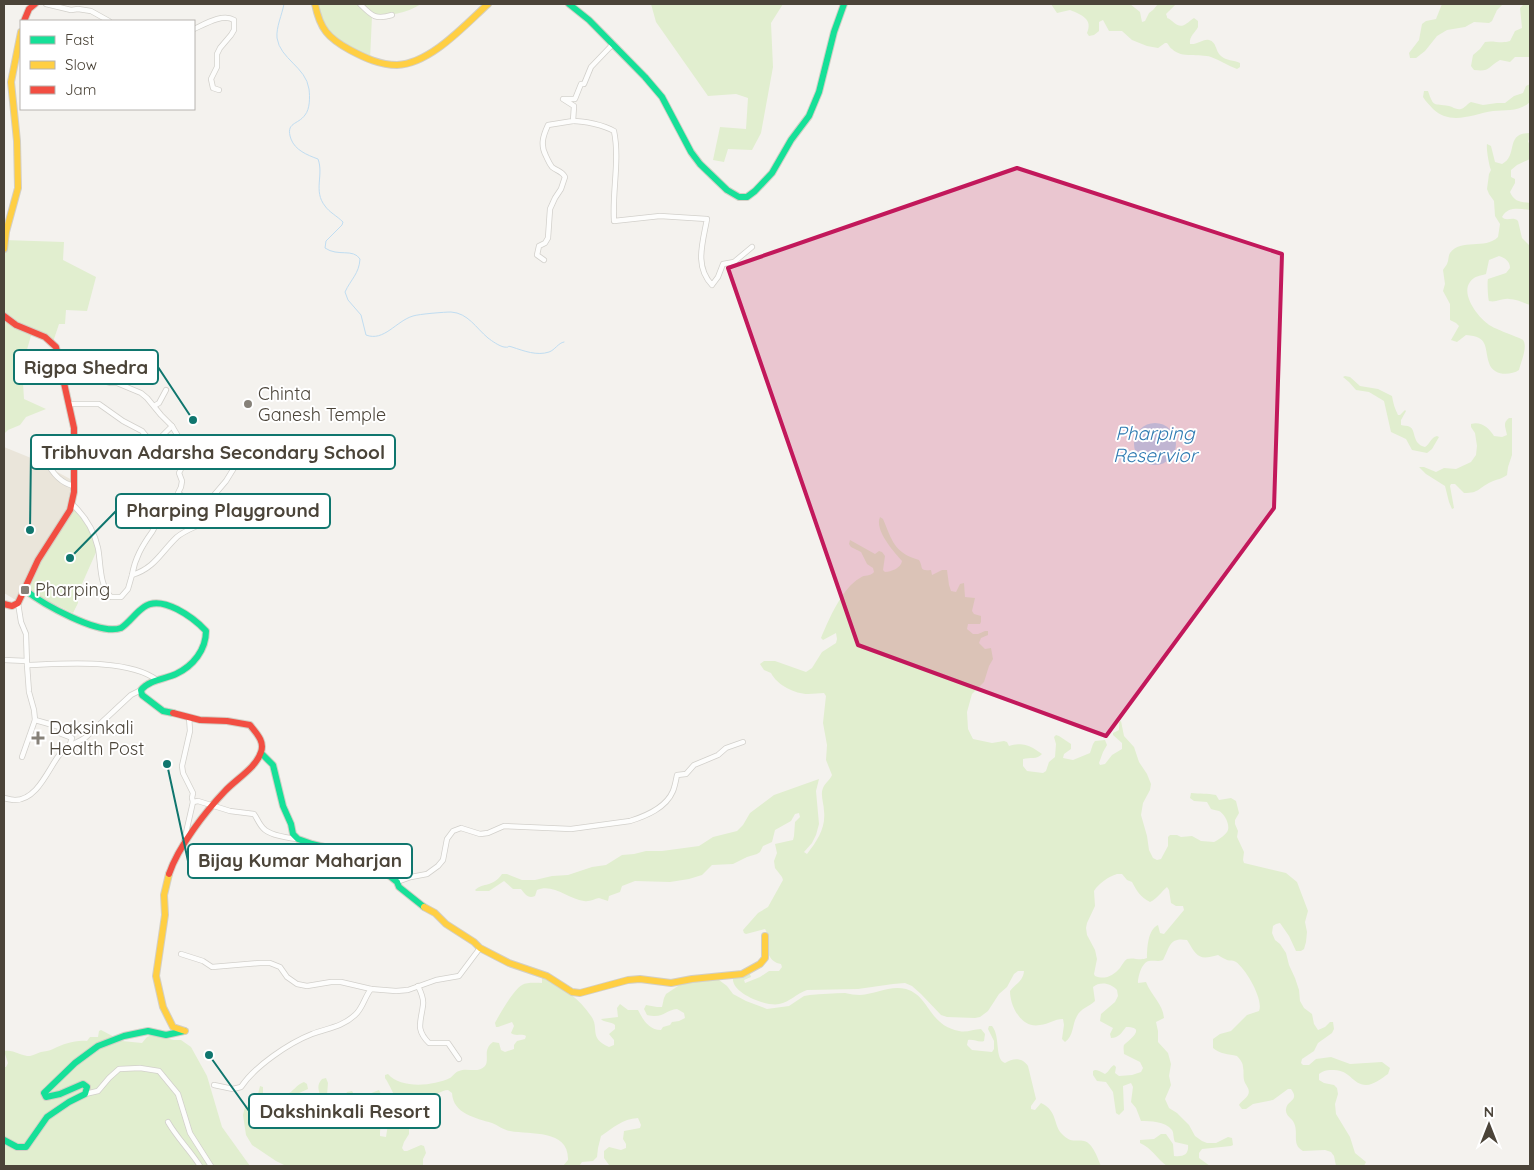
<svg xmlns="http://www.w3.org/2000/svg" width="1534" height="1170" font-family="Quicksand,sans-serif">
<style>
.education{fill:#eae5da}
.green{fill:#e1eecf;fill-rule:evenodd}
.water{fill:#c0ddf1}
.lines{fill:none;stroke-linecap:round;stroke-linejoin:round}
.stream{stroke:#c0ddf1;stroke-width:1}
.street-casing{stroke:#d2d0cb;stroke-width:6}
.fast-casing{stroke:#d3cfc5;stroke-width:8}
.slow-casing{stroke:#d3cfc5;stroke-width:8}
.jam-casing{stroke:#d3cfc5;stroke-width:8}
.street{stroke:#fdfdfc;stroke-width:4.5}
.fast{stroke:#16e098;stroke-width:6}
.slow{stroke:#ffcf43;stroke-width:6}
.jam{stroke:#f24e42;stroke-width:6}
.marked{fill:#c2185b;fill-opacity:0.2;stroke:#c2185b;stroke-width:4;stroke-linejoin:round}
.poi-dot{fill:#868178;stroke:#fff;stroke-width:2}
.labels{text-anchor:middle;stroke-width:4;stroke-linejoin:round;paint-order:stroke}
.poi-label{font-size:18px;fill:#4b4439;stroke:#fff;text-anchor:start}
.water-label{font-size:19px;font-style:italic;fill:#2e7ab2;stroke:#fff}
.leader{fill:none;stroke:#0f766e;stroke-width:2}
.callout-dot{fill:#0f766e;stroke:#fff;stroke-width:2}
.callout{fill:#fff;stroke:#0f766e;stroke-width:2}
.callout-label{font-size:19px;text-anchor:middle;font-weight:bold;fill:#4b4439}
</style>
<rect width="100%" height="100%" fill="#f4f2ee"/>
<path class="education" d="M4,447l27,11 43,23 -2,23 -53,98 -15,-9z"/>
<g class="green">
<path d="M315,4h106c-15,10 -32,11 -49,12l-2,44 -46,-28z"/>
<path d="M651,4h132l-12,19 2,44 -12,66 -9,17 -24,-1 -4,13 -11,-2 7,-33 26,2 2,-31 -12,-4 -28,2 -52,-74z"/>
<path d="M1051,4h79l10,8 2,10 3,-1 4,-8 4,-3 5,-6h18l-10,10c3,8 -1,1 6,7 10,9 12,4 22,-3l4,3v6c-3,6 -9,9 -8,17 7,1 14,-6 19,-4 8,2 6,11 12,16 5,5 13,4 19,7v4l-3,2c-9,-3 -17,-9 -26,-12 -12,-4 -29,2 -39,-8 -2,-1 -3,-4 -5,-6h-2l-7,5 -11,-2 -15,-6 -10,-9h-13l-6,-11 -4,2v9l-5,4 -5,1 -2,-3c6,-14 -5,-18 -17,-23l-13,3z"/>
<path d="M1442,4h61l-6,6 -5,11 -3,2 -15,-1 -9,5 -18,3 -10,6 -12,15 -9,7h-6l-1,-5 10,-13 3,-16 4,-3 10,-2z"/>
<path d="M1524,4h6v53h-15l-5,5 -10,-2c-13,7 -9,12 -26,10l-3,-4 2,-11 7,-6 5,-7c8,-2 16,2 25,-1l5,-10 7,-3 -2,-20z"/>
<path d="M1530,84v18c-11,10 -23,8 -37,9 -20,3 -42,15 -60,-2 -3,-4 -7,-7 -10,-12l1,-6h4c6,17 5,12 21,15 4,1 7,4 12,3 4,-1 6,-5 10,-7l12,3 14,-2h8l9,-7 9,-3 3,-7z"/>
<path d="M1530,133v5l-2,3 2,5v13l-13,6 -6,5v7l4,2v4l-5,9c4,10 11,10 20,11v7c-10,-1 -22,-4 -28,7 4,5 11,-1 16,4l4,17 8,8v59c-7,-2 -13,-6 -21,-6 -7,-1 -13,4 -20,2 -1,-2 -2,-19 -1,-22l18,-6 4,-5c0,-7 -5,-10 -11,-12l-10,4 -3,14c-6,2 -12,2 -16,8 -10,13 10,38 21,44 6,4 30,12 32,14 5,6 -2,22 -4,30 -9,6 -26,6 -30,-7 -5,-17 0,-26 -23,-28l-9,7 -6,-2 8,-14 -3,-3 -6,-3v-16l-7,-13 2,-7 -2,-14c1,-2 3,-4 4,-6 2,-4 1,-8 3,-11 11,-15 35,-3 48,-16l2,-13 -5,-8 -1,-15 -5,-7 -2,-5 2,-15 2,-4c-2,-4 -5,-22 -4,-26l4,2 4,16 7,2c17,-9 2,-31 28,-31z"/>
<path d="M4,240l60,2 -1,18 33,17 -9,34 -21,-1 -1,14h-6l-6,18 -21,-10 -10,35 2,32 22,10 -20,8 -6,8 -12,5 -4,4z"/>
<path d="M1345,376l5,1 10,9 18,3 14,7c1,7 3,13 6,19h2l5,-5 1,1 -5,9v5c3,1 6,0 9,2 6,3 2,17 15,20 5,-3 6,-10 12,-11l2,1 -7,12 -5,4 -15,-3 -6,-11 -15,-7 -7,-31 -15,-9 -13,-2 -7,-8 -6,-5z"/>
<path d="M1509,418h3v37l-4,12 -1,8c-5,4 -10,4 -16,7 -13,6 -11,11 -27,11l-9,-9h-4l-1,2 4,22 -2,1 -3,-7 -4,-16 -19,-12 -7,-7h5l12,5 8,-4 12,1 15,-7 5,-7 1,-9 -2,-13 -4,-6v-3c10,-3 18,4 23,12l8,1 5,-2c-1,-7 -5,-12 2,-17z"/>
<path d="M72,504l22,29 3,17 -19,43v10l-5,10 -48,-23z"/>
<path d="M880,517l3,2c9,21 11,34 36,41 5,8 -1,11 12,10l1,5 10,-5h5l2,15 2,6 5,1 4,-8 4,-1 1,14 10,1 -3,13 2,3 7,2v6l-1,2h-12l-1,5 6,5h5l7,-3h3v4l-7,3 -2,5 6,6 6,-1 2,11 -4,7 -5,16 -12,12 -5,18 1,17 5,10 19,4 12,-2 3,1 2,4c15,-4 20,-1 33,8 -5,6 -12,3 -19,5v7l4,5 16,2 3,-2 3,-9 6,-5 1,-13 -2,-7 2,-2 3,1 12,8v5l-7,5 -1,4 10,2 17,-7 3,-9 2,-3 10,-1 2,5 -4,7 -4,11 1,2 5,-1 7,-9 10,-6v-6l-9,-8v-2l6,-3v-8l2,-1 3,15 10,11 5,15 8,12 4,10 -1,6 -7,13 -2,12 6,21 2,14 4,8 4,2 4,-1 7,-13v-9l2,-2h7l4,2 11,-1 9,5 13,1c4,-2 10,-6 13,-10 4,-6 -2,-18 -8,-21 -3,-1 -6,-1 -8,-2l-4,-7 -13,-1 -4,-3 1,-5c9,1 16,0 25,2l3,5 12,-2 5,3 3,12 -4,7v4l3,7 -1,6 7,15 -1,8 1,3 42,10 11,9 11,29 -3,11 2,10 -1,10 -2,7 -3,2h-5l-7,-15 -9,-13 -4,1 -3,2 -1,7 3,7 5,4 6,9 3,12 6,13 4,12 1,11 4,7 8,6 2,10 4,6 7,-3 5,-5h3l1,7 -2,4 -14,10 -4,8 -12,8 -1,4 2,2h6l7,-6 15,-2 19,7 32,-2 8,6 -2,6c-6,4 -14,11 -22,11 -13,0 -16,-15 -32,-15 -6,0 -10,0 -15,4v6l5,3 10,2 3,3 1,6 -3,10 1,10 14,23 5,16 11,9 -2,4h-28l-2,-10 -3,-4 -6,-2 -22,1c-12,-6 -4,-18 -9,-28 -2,-5 -9,-7 -8,-14 1,-9 14,-8 5,-20h-3l-15,11 -20,4 -7,5h-4l-3,-4c3,-5 7,-6 9,-10 3,-6 -3,-10 -4,-15 -1,-5 0,-9 -1,-13 0,-4 -3,-8 -6,-11 -9,-2 -17,-2 -24,-8v-9l7,-5 11,-3 16,-16 12,-4c5,-11 -13,-42 -23,-49 -4,-3 -7,0 -11,-3 -3,-1 -5,-3 -7,-4 -20,6 -21,1 -31,-15 -18,-3 -17,7 -24,20 -6,2 -8,0 -14,1 -7,1 -11,15 -11,22l8,-1c5,13 17,22 18,36l-8,4 2,9v11l10,11 3,11 -2,12 2,9 -6,14 4,9 8,5 12,12 6,11 7,5 5,2h9l12,-6 4,1 1,7 -2,1 -29,3 -3,4v5l11,8h-43c-10,-7 -15,-18 -27,-23v-3l14,-1 7,-5h5l7,10 1,12c9,1 15,-1 14,-11l-13,-3c-2,-4 -1,-9 -3,-12 -7,-9 -22,-9 -31,-9l-5,-13 -5,-6 2,-15 -2,-4 -8,3 1,24 -5,5 -3,-2 -3,-21 -7,-10 -9,-1 -4,-6v-4c3,-3 8,1 12,3 4,-2 5,-7 9,-9l2,2 -1,6 4,3 13,-1 9,-3 2,-4 -3,-6 -16,-8c0,-2 -1,-7 0,-9 2,-3 25,-18 2,-18 -4,5 -7,11 -15,11l-1,-4 3,-6 -13,-7 1,-7 14,-12 3,-6 -1,-6c-6,-7 -17,-9 -24,-3l2,14c-6,6 -14,7 -18,15 -5,8 -3,20 -12,26l-3,-3 2,-14 -1,-6c-9,0 -14,5 -23,6 -18,4 -30,-18 -30,-34 5,-7 13,-9 14,-20h-6l-4,3 -7,13 -8,7 -11,17 -8,6 -5,1 -28,-1 -6,-2 -20,-21 -9,-8 -7,-3 -12,1 -35,5 -51,1c-10,3 -17,12 -28,14 -12,3 -48,-11 -46,-26l17,-4 1,3 -7,3 1,3 15,-6 9,-6h10l3,-4 -1,-3c-15,-2 -15,-19 -14,-31l-2,-4 -19,5 -2,-1 -1,-3 15,-17 10,-6 15,-27 -1,-3 -7,-9 -1,-7 3,-8 -2,-9 18,-4 1,-4 1,-14 5,-5 -1,-4 -4,1 -4,7 -16,9 -3,12 -9,4 -3,6 -3,2 -10,3 -14,7 -21,1 -10,10 -13,4 -19,3 -35,-1 -13,5 -2,6 -11,4 -1,5 -9,-3c-5,1 -9,4 -15,3 -16,-2 -31,-18 -47,-11l-2,6c-7,3 -10,-2 -14,-7h-8l-9,-8 -15,10h-13l-1,-1c9,-8 17,-2 27,-16h5l15,6h13l17,-4 16,-1 24,-8 14,-2 16,-10 12,-1 12,-3h16l37,-5 14,-9 24,-6 6,-6 7,-12 24,-18 45,-16 -3,12 3,33 -3,11 -4,8 -8,9 3,2c10,-13 19,-26 17,-43 0,-7 -4,-16 -1,-23 2,-5 7,-8 9,-13l-6,-15 1,-15 -4,-22 3,-27 -2,-3c-5,0 -10,1 -16,1 -13,0 -31,-9 -37,-21l-7,-3 -4,-6 4,-3h11l31,11 6,-4 10,-16 14,-9 1,-4 -1,-6 -13,7 -2,-2c8,-19 21,-50 39,-60 5,-4 10,-1 14,-6l-1,-4 -6,-4 -6,-12 -10,-5 -2,-3 1,-4 25,14 4,-3 3,1 3,4 -2,14 2,2c6,0 16,-4 17,-11 -8,-9 -28,-31 -22,-44zM1117,874h5l5,6 5,2c5,9 8,15 18,20 7,-3 11,-10 17,-15l2,3 2,13 5,3h7l1,4 -20,24 -4,-1 -2,-8c-10,4 -11,23 -11,33 -7,3 -14,-1 -20,1 -3,2 -5,6 -7,9 -7,8 -15,12 -25,8l-1,-2 3,-15 -2,-9 -8,-15 -1,-7 1,-5 8,-17 -1,-15c5,-8 14,-14 23,-17z"/>
<path d="M542,977l5,1c17,11 32,20 44,38 9,12 -3,22 18,31l5,-2v-5l-5,-6 6,-5v-4c-4,-4 -11,-2 -14,-6l17,-2 -1,-9 3,-4 8,6h10c5,10 11,20 23,20l2,-3 7,-2 2,-3 7,-1 6,-3 -1,-5 -7,-4c-12,1 -13,10 -30,6l-3,-6 2,-4 11,2h5l2,-9 2,-4 12,-8 6,-3 29,-4 6,1 8,6 6,8 13,7 21,8 22,-3 15,-10 6,-1c12,-1 24,-2 35,-2 5,1 10,2 15,2 16,-1 30,-10 46,-6 24,7 22,36 53,42 8,2 14,-2 22,-2l4,5 -1,7c-5,2 -10,-2 -16,-1l-1,5 5,5 20,2 2,-3v-8l-6,-12 1,-3h3c9,11 2,33 13,37 8,-5 17,-6 23,3l8,33 -5,7v3l4,1 6,-7c17,8 12,22 21,31 10,10 12,5 22,7 9,2 14,18 17,25h-487l-5,-1 -5,-7v-7l5,-4 12,3 5,-2v-4l-3,-5 1,-8 16,-3 1,-3 -3,-7c-16,1 -25,10 -37,18l-3,12 -1,9 -4,4 -11,1 -3,4h-16l5,-6c1,-31 -37,-25 -58,-29 -7,-1 -12,-6 -18,-8 -16,-5 -39,-9 -40,-30l-4,-3c-17,1 -32,31 -49,12 -5,-5 -9,-17 -14,-24v-3l3,-1c13,15 45,12 62,4 3,-2 5,-6 9,-7 8,-4 19,3 26,-5 5,-7 -3,-16 8,-24l6,1 2,7 4,2 9,-3v-4l3,-4 8,-2 1,-3c-5,-3 -10,1 -15,-3l3,-7 -2,-4 -14,5h-2l-1,-4c4,-8 19,-34 27,-38 5,-3 14,-2 20,-2z"/>
<path d="M101,1030l21,11 20,2 5,-6 5,-2 22,5h7l10,7 16,29 15,51 28,39h-246v-99h2l2,-4 -4,-12c9,-2 17,5 26,5 5,-1 7,-3 11,-4 4,-1 8,-1 12,-3 11,-5 21,-9 34,-8l3,-4h8l1,-6z"/>
<path d="M326,1078l2,5 -1,12 12,3 5,-1 3,-5 5,-1 6,10 6,2 5,-9 10,-4 2,4c-6,8 -11,16 -8,26 9,7 7,5 7,16l6,1 2,-13 3,-4 7,6 6,-1 5,4v5l-5,8 -2,6 2,3h3l14,-6 3,1 2,7 -3,6v7h-137l-10,-5 -24,-16 -6,-10 -3,-20 2,-8 12,-9 3,-12 3,1v6l3,2c6,0 16,1 21,-1 6,-2 9,-9 17,-12l3,2 1,5 -11,5 -1,4h19l5,-3c-2,-7 -3,-10 2,-16z"/>
</g>
<circle class="water" cx="1155" cy="444" r="21"/>
<g class="lines">
<path class="stream" d="M284,4c-2,11 -8,23 -7,34 3,21 29,29 32,51 1,8 1,20 -4,26 -7,10 -20,7 -14,24 4,11 16,16 27,20 6,16 -5,32 7,47 4,6 12,10 18,16l-1,3 -16,16 -1,7c13,9 28,0 35,11 -1,15 -9,20 -15,33l3,8 13,15 5,20c18,7 30,-14 47,-19 6,-2 32,-4 38,-4 17,1 25,16 37,26 4,3 11,8 16,9 8,1 1,-2 8,0 12,4 25,9 37,5 6,-2 9,-9 15,-10"/>
<g class="street-casing">
<g id="street">
<path d="M46,4l25,6 7,-1 13,2 18,10"/>
<path d="M360,4c12,12 15,16 32,11"/>
<path d="M194,29c11,-5 29,-16 40,-9v10l-3,5 -11,13 -3,6v13l-6,12 2,9 6,2"/>
<path d="M573,121c11,0 31,4 41,10 6,29 -2,60 0,90l46,-5 47,3c-4,23 -13,47 5,66l6,-8 5,-13 11,-2 18,-15"/>
<path d="M544,260l-7,-5 2,-9 6,-3 3,-5 2,-29 5,-11 6,-9 4,-12c-3,-6 -8,-6 -13,-10 -3,-4 -4,-7 -6,-11 -6,-11 -3,-20 2,-31l25,-4 1,-15 -11,-7h12l6,-15h3l7,-17 22,-23"/>
<path d="M63,382l23,-5 25,6h6l24,10 6,5 14,17 11,11 -12,12 -8,5 -10,-12 -19,-10 -24,-17h-30"/>
<path d="M154,406l5,-3 7,-13"/>
<path d="M46,460c6,13 14,23 28,26"/>
<path d="M72,504c13,12 22,26 26,44 3,15 1,37 13,49h10l7,-8 4,-14c23,-7 29,-23 45,-38 7,-6 16,-9 24,-13l8,-23 17,-20 8,-13"/>
<path d="M132,575c3,-17 10,-29 20,-43 3,-5 5,-10 9,-14 7,-7 19,-10 23,-21l-6,-4 3,-6 1,-6 -3,-8 3,-6 -6,-17 4,-7 -1,-5 -7,-12"/>
<path d="M18,603l3,19 5,12 1,31c35,-1 101,-7 130,15"/>
<path d="M4,660l23,1"/>
<path d="M27,665l2,27 5,18 1,10 25,7 -1,6 13,5 -2,6"/>
<path d="M22,757l13,-37"/>
<path d="M4,798c4,1 8,2 11,2 23,0 34,-33 45,-46 9,-10 16,-10 26,-17l45,-42 10,-5"/>
<path d="M193,802l5,-1 32,10 24,3c3,4 5,10 9,14 6,7 26,10 35,11"/>
<path d="M183,846l10,-44 -1,-4 1,-5 -10,-20 -1,-7 8,-35 -1,-14"/>
<path d="M397,882l14,-5 16,-3 11,-8 5,-6 4,-21 6,-8 8,-3 19,6 8,-1 16,-7 67,3 59,-8c16,-5 36,-13 43,-30 2,-5 3,-11 4,-16l9,-1 8,-9 24,-10 8,-7 17,-6"/>
<path d="M181,954l22,7 9,6 48,-4h10l10,4 7,10 10,7 10,2 24,-4h10l30,7"/>
<path d="M418,986c3,6 6,13 5,19 -2,17 -8,24 6,38h19l11,16"/>
<path d="M214,1085l19,4 8,-2c14,-21 48,-44 71,-53 16,-6 30,-7 43,-19 8,-7 9,-17 16,-26l25,2 12,-1 28,-10 23,-4 21,-28"/>
<path d="M85,1094l13,-3 11,-13 10,-9 21,-1 19,3 19,23 12,39 21,33"/>
<path d="M168,1122c9,16 22,28 32,44"/>
</g>
</g>
<g class="fast-casing">
<g id="fast">
<path d="M569,4l20,16 56,57 17,20 29,55 9,12 27,26 12,7h8l8,-6 17,-18 19,-33 18,-24 10,-24 15,-60 10,-28"/>
<path d="M25,590c18,14 74,46 96,38 9,-6 14,-15 23,-21 18,-13 50,11 62,24 0,19 -13,35 -30,43 -11,5 -27,6 -35,16l1,5 21,16 10,2"/>
<path d="M261,753l12,12 10,41 8,18 2,10 5,5 14,5 48,12 22,14 15,12 2,5 25,20"/>
<path d="M4,1140l13,7h9l21,-30 22,-15 16,-8 2,-7 -4,-3 -23,10 -14,3 -2,-4 31,-30 23,-17 26,-10 24,-5 18,4 18,-4"/>
</g>
</g>
<g class="slow-casing">
<g id="slow">
<path d="M315,4c5,25 13,34 35,46 15,8 30,15 47,15 33,-1 68,-40 91,-61"/>
<path d="M4,249l2,-17 12,-44 -1,-47 -6,-59 10,-50"/>
<path d="M169,874l-5,21 1,20 -9,61 7,31 10,20 12,4"/>
<path d="M424,907l11,6 11,11 28,18 6,6 29,15 38,13 25,16 8,1 48,-13 12,-1 31,4 21,-4 50,-5 18,-10 5,-6v-22"/>
</g>
</g>
<g class="jam-casing">
<g id="jam">
<path d="M24,21l5,-12 6,-5"/>
<path d="M4,316l12,9 29,12 11,10 18,81v64l-4,18 -32,50 -20,43 -6,3 -8,-2"/>
<path d="M169,874c9,-27 36,-62 56,-83 11,-12 31,-23 36,-39 4,-11 -5,-19 -11,-27l-23,-4 -27,-1 -27,-7"/>
</g>
</g>
<use href="#street" class="street"/>
<use href="#fast" class="fast"/>
<use href="#slow" class="slow"/>
<use href="#jam" class="jam"/>
</g>
<path class="marked" d="M1017,168l265,86 -8,254 -168,228 -248,-91 -130,-377z"/>
<g class="poi-dot">
<circle cx="248" cy="404" r="5"/>
<rect x="20" y="585" width="10" height="10" rx="2.5"/>
<path d="M35.5 730.5h5v5h5v5h-5v5h-5v-5h-5v-5h5z"/>
</g>
<g class="labels">
<g class="poi-label">
<text x="258" y="400">Chinta<tspan x="258" dy="21">Ganesh Temple</tspan></text>
<text x="35" y="596">Pharping</text>
<text x="49" y="734">Daksinkali<tspan x="49" dy="21">Health Post</tspan></text>
</g>
<g class="water-label">
<text x="1155" y="440">Pharping<tspan x="1155" dy="22">Reservior</tspan></text>
</g>
</g>
<path class="leader" d="M193 420L158 367M30 530L31 452M70 558L116 511M167 764L188 861M209 1055L249 1111"/>
<g class="callout-dot">
<circle cx="193" cy="420" r="5"/>
<circle cx="30" cy="530" r="5"/>
<circle cx="70" cy="558" r="5"/>
<circle cx="167" cy="764" r="5"/>
<circle cx="209" cy="1055" r="5"/>
</g>
<g class="callout">
<rect x="14" y="350" width="144" height="34" rx="5"/>
<rect x="31" y="435" width="364" height="34" rx="5"/>
<rect x="116" y="494" width="214" height="34" rx="5"/>
<rect x="188" y="844" width="224" height="34" rx="5"/>
<rect x="249" y="1094" width="191" height="34" rx="5"/>
</g>
<g class="callout-label">
<text x="86" y="374">Rigpa Shedra</text>
<text x="213" y="459">Tribhuvan Adarsha Secondary School</text>
<text x="223" y="517">Pharping Playground</text>
<text x="300" y="867">Bijay Kumar Maharjan</text>
<text x="345" y="1118">Dakshinkali Resort</text>
</g>
<rect width="1534" height="1170" fill="none" stroke="#4b4439" stroke-width="10"/>
<rect x="20" y="20" width="175" height="90" fill="#ffffff" stroke="#b7b4b0"/>
<rect x="30" y="36" width="25" height="8" fill="#16e098" stroke="#b7b4b0"/>
<text x="65" y="45" font-size="15" fill="#4b4439">Fast</text>
<rect x="30" y="61" width="25" height="8" fill="#ffcf43" stroke="#b7b4b0"/>
<text x="65" y="70" font-size="15" fill="#4b4439">Slow</text>
<rect x="30" y="86" width="25" height="8" fill="#f24e42" stroke="#b7b4b0"/>
<text x="65" y="95" font-size="15" fill="#4b4439">Jam</text>
<g transform="translate(1489 1125)" stroke="#ffffff" stroke-width="4" paint-order="stroke">
<path d="M0-4L9 19L0 12L-9 19Z" fill="#4b4439"/>
<text y="-8" font-size="14" font-weight="bold" text-anchor="middle" fill="#4b4439">N</text>
</g>
</svg>
